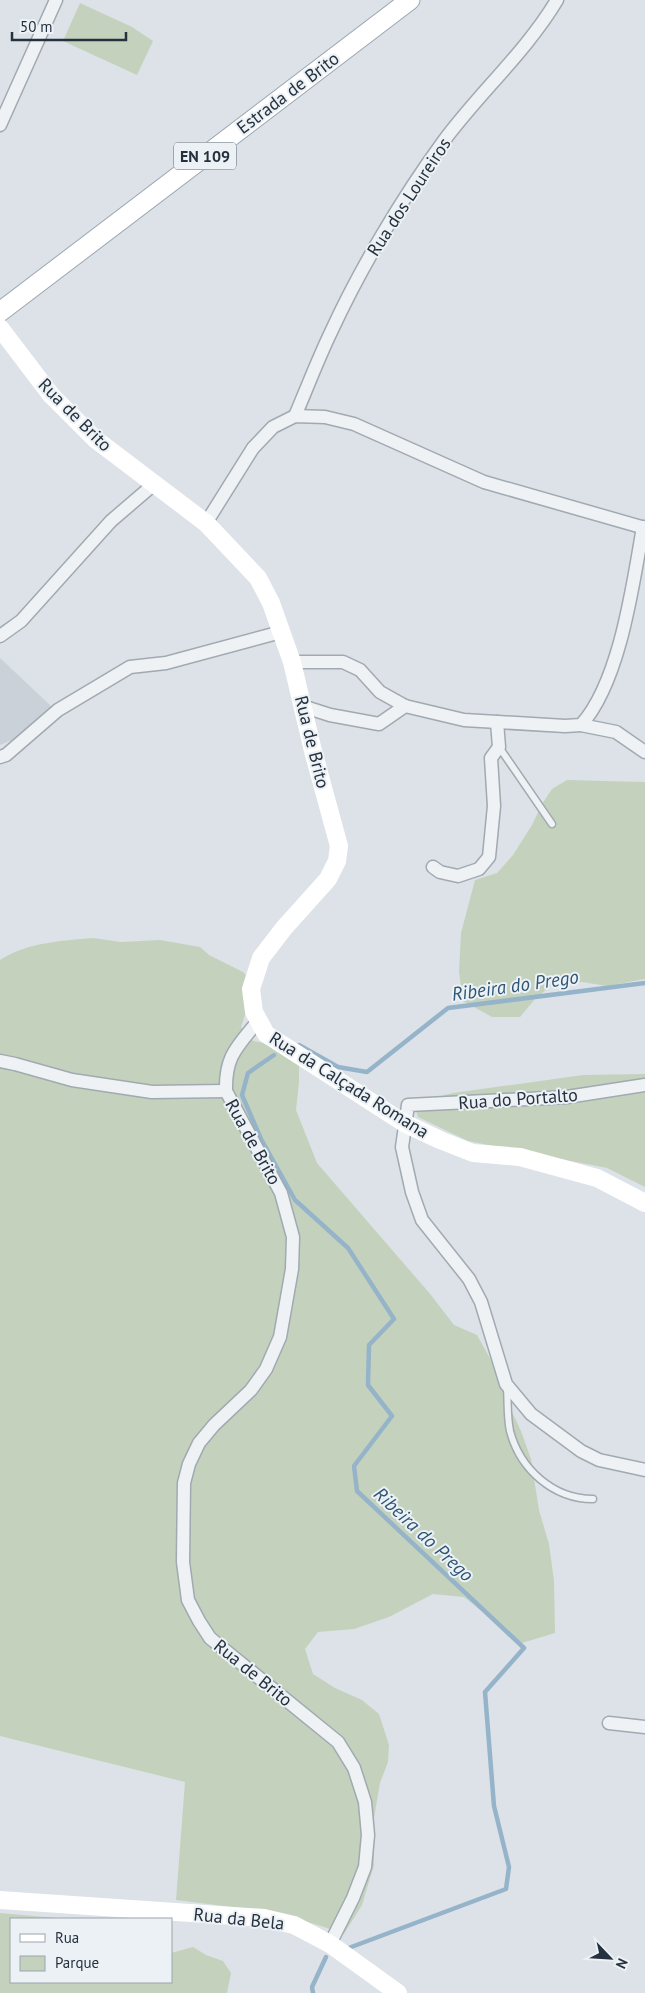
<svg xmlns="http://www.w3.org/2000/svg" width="645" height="1993" font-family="'PT Sans',sans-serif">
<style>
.built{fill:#cad1d9}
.green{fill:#c4d2bd}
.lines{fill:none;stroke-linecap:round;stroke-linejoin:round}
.stream{stroke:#95b4c9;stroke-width:4.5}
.lane-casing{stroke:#a1a9b1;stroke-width:9}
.street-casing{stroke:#a1a9b1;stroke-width:15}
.primary-casing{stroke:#9ba7b3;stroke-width:21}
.lane{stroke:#eff2f5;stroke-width:6}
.street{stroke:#eff2f5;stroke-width:12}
.secondary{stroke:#fff;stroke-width:18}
.primary{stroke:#fff;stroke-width:19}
.labels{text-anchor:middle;stroke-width:4;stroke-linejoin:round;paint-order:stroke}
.shield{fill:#ecf1f5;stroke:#616b75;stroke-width:1}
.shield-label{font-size:16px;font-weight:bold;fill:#25313e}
.street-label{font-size:18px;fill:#25313e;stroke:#ecf1f5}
.water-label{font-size:19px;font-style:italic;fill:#2e5574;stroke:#ecf1f5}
</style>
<rect width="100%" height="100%" fill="#dce2e7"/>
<path class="built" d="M0,658l52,49 -33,30 -19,8z"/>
<g class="green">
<path d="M80,3l52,24 21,14 -16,34 -74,-34z"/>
<path d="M567,780l78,2v197l-38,7 -25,-4 -29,2 -18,15 -15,18h-28l-29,-16 -4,-29 2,-39 14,-53 22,-7 16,-18 19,-30 10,-21 10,-15z"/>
<path d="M93,938l28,4 39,-2 40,7 9,8 34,17 12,12 -14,43 9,13 36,8 13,14v20l-3,28 21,53 114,132 23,30 23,10 20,36 8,26 16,34 10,28 8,51 10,34 5,37 1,52 -33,10 -58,-46 -31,-3 -44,23 -35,12 -36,3 -13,17 8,25 22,14 27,12 17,14 10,31 -1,17 -8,21 -7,41 1,41 -12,40 -18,29c-54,-21 -111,-27 -168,-34l9,-118 -185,-46v-776c28,-18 61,-19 93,-22z"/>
<path d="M645,1074v113l-38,-19 -139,-27 -50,-24 -3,-11 8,-5 30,-8 130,-18z"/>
<path d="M0,1913l68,6h-57v63h160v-29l22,-6 13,8 17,6 8,12 -4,20h-227z"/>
</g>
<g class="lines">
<g class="stream">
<path d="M299,1045l39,22 29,5 81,-64 197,-25"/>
<path d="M274,1055l-26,18 -6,22 19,44 34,61 53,48 46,71 -25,26 -1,40 24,31 -38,50 3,25 167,157 -39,44 9,114 15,61 -3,22 -160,60"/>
<path d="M313,1993l-1,-6 14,-30"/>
</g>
<g class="lane-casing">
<g id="lane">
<path d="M499,747l53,77"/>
<path d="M507,1388c1,14 0,29 3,43 10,38 43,68 83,68"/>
</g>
</g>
<g class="street-casing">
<g id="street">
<path d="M0,125l56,-125"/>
<path d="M295,416c12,-28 23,-57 36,-84 29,-63 71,-134 112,-190 36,-49 83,-90 114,-142"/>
<path d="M206,523l47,-75 20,-21 22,-11 30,1 29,7 130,58 161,46"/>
<path d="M0,636l21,-15 90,-100 42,-36"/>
<path d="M292,662h51l17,8 20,22 25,14 59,14 101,6 16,-1c39,-43 52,-141 62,-198"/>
<path d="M302,706l28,9 49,9 26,-18"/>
<path d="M581,725l35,7 29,20"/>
<path d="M0,757l6,-2 52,-45 72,-43 36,-4 115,-31"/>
<path d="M433,867l7,5 18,4 21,-7 10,-12 5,-51 -3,-48 8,-11 -2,-25"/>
<path d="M258,1021c-21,26 -33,35 -32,70l55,102 12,44 -1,32 -12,68 -14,32 -15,21 -37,35 -15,18 -10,21 -5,19 -1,79 5,38 11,21 11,17 128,104 16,26 11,34 3,33 -3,32 -12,31 -23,46"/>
<path d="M0,1061l15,3 57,16 80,12 74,-1"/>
<path d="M645,1085l-78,12 -159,8 -6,42 10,45 10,28 47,59 12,23 25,82 25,30 50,37 18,9 46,10"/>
<path d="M609,1723l36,4"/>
</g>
</g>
<g class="primary-casing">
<path id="primary" d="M0,312l410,-312"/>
</g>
<use href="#lane" class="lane"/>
<use href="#street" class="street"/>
<g class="secondary">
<path d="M0,328l51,67 44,44 111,84 52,55 13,25 21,59 21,89 26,95 -2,15 -9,18 -44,49 -23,30 -10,31 3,23 12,22 138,89 36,17 33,13 47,4 77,21 48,25"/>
<path d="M0,1900l264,18 30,7 36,19 68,49"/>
</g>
<use href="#primary" class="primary"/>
</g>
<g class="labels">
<rect class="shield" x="174" y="142.5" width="62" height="27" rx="4"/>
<g class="shield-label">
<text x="205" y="162">EN 109</text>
</g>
<g class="street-label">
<text transform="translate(288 93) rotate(-37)" y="6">Estrada de Brito</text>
<text transform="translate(409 197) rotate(-57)" y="6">Rua dos Loureiros</text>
<text transform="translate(75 415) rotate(45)" y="6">Rua de Brito</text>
<text transform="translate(312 742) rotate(76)" y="6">Rua de Brito</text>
<text transform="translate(349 1085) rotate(32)" y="6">Rua da Calçada Romana</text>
<text transform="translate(518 1099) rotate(-4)" y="6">Rua do Portalto</text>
<text transform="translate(253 1142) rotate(61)" y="6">Rua de Brito</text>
<text transform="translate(253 1673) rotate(39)" y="6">Rua de Brito</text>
<text transform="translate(239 1919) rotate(6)" y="6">Rua da Bela</text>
</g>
<g class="water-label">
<text transform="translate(515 985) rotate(-8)" y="7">Ribeira do Prego</text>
<text transform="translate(424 1534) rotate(43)" y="7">Ribeira do Prego</text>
</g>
</g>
<rect x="10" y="1918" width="162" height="65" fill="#ecf1f5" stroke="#9ca4ac"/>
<rect x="20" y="1934" width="25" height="8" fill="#ffffff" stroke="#9ca4ac"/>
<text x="55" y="1943" font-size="15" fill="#25313e">Rua</text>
<rect x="20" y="1956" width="25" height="15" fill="#c4d2bd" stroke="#9ca4ac"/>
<text x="55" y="1968" font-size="15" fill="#25313e">Parque</text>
<g transform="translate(610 1958) rotate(115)" stroke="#ecf1f5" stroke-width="4" paint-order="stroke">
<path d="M0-4L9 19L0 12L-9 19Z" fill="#25313e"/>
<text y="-8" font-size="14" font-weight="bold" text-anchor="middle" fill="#25313e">N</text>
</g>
<path d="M12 32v8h114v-8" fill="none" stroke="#25313e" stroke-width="2.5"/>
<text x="20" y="32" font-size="15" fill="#25313e" stroke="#ecf1f5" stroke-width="4" paint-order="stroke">50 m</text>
</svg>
